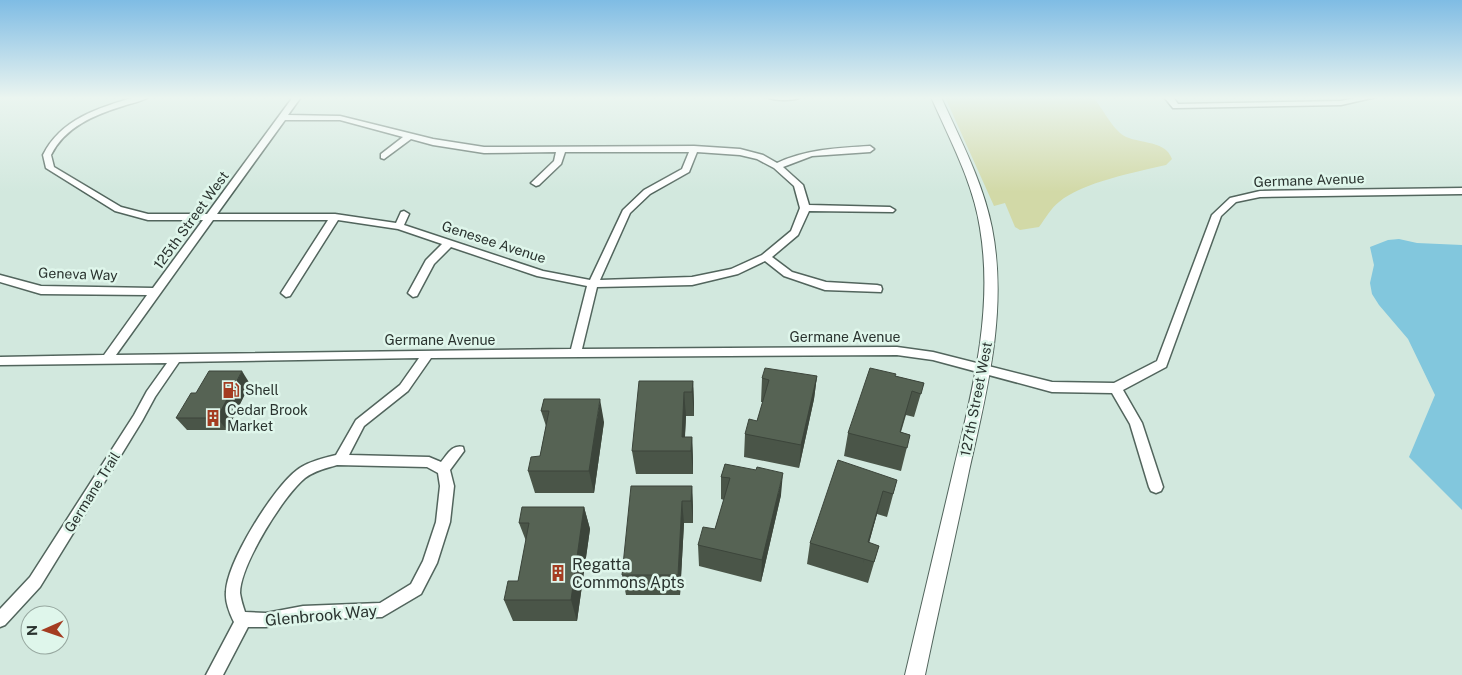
<svg xmlns="http://www.w3.org/2000/svg" width="1462" height="675" font-family="'Public Sans',sans-serif">
<style>
.green{fill:#d2d9a7}
.water{fill:#82c7dd}
.lines{fill:none;stroke-linecap:round;stroke-linejoin:round}
.minor-casing{stroke:#52655d;stroke-width:3}
.tertiary-casing{stroke:#52655d;stroke-width:2}
.minor{fill:#fff;fill-rule:evenodd}
.tertiary{fill:#fff;fill-rule:evenodd}
.wall{fill:#4a5548}
.shaded-wall{fill:#3c453b}
.building{fill:#566354;stroke:#3c453b}
.labels{text-anchor:middle;stroke-width:5;stroke-linejoin:round;paint-order:stroke}
.street-label{font-size:14px;fill:#2a332f;stroke:#dff6eb}
.poi-label{font-size:14px;fill:#2a332f;stroke:#dff6eb;text-anchor:start}
.near-poi-label{font-size:16px;fill:#2a332f;stroke:#dff6eb;text-anchor:start}
.near-street-label{font-size:16px;fill:#2a332f;stroke:#dff6eb}
</style>
<rect width="100%" height="100%" fill="#d2e8de"/>
<path class="green" d="M945,97h148c9,11 17,27 27,36 13,12 45,5 52,26l-6,6c-30,7 -83,17 -107,37 -8,6 -14,17 -20,25l-19,3 -5,-3 -10,-24 -11,3z"/>
<path class="water" d="M1399,239l18,4 45,2v265l-53,-53 26,-62 -27,-56 -29,-34 -7,-11 -2,-11 4,-18 -4,-18 18,-7z"/>
<g class="lines">
<g class="minor-casing">
<g id="minor">
<path d="M135,97h13c-7,5 -17,6 -25,9 -29,9 -58,21 -72,49l3,12 67,40 27,7h59l86,-117h8l-13,18 52,1 93,23 51,8 210,-1 46,3 23,6 14,8c30,-14 61,-15 93,-17l4,3 -4,3 -58,4 -29,11 20,18 6,20 81,2 5,3 -2,2 -84,-1 -11,24 -26,22 20,15 34,10 51,3 4,1 1,3 -1,3 -56,-2 -41,-14 -19,-15 -27,13 -46,11 -95,2 -15,62 315,-2 36,5 119,30 62,1 43,-22 55,-146 18,-17 30,-7 202,-3v6l-202,3 -24,5 -15,14 -55,151 -43,23 19,33 21,64 -2,4 -5,2 -5,-2 -2,-4 -19,-63 -18,-31 -60,-1 -119,-32 -36,-5 -466,3 -23,33 -44,35 -15,29 80,2 12,5c6,-7 11,-18 22,-15l1,4 -14,19 4,16 -4,36 -13,41 -16,31 -39,23 -79,3 -37,7h-18l-25,48h-17l28,-53c-4,-8 -9,-20 -8,-30 1,-30 47,-104 71,-122 10,-8 26,-12 39,-15l20,-35 44,-35 19,-27 -240,4 -24,35 -13,24 -102,166 -35,38 -5,2v-18l30,-32 104,-162 13,-24 20,-28 -167,2v-8l104,-2 43,-60 -106,-1 -41,-12v-7l41,11 112,2 50,-68h-55l-33,-9 -69,-43 -3,-13c18,-36 55,-47 92,-58zM285,120h55l63,17 -22,17v4l3,1 27,-20 22,6 51,8 72,-1 -2,9 -23,22 5,3 3,-1 22,-21 4,-12h124l-7,17 -38,21 -21,20 -33,70 -47,-9 -139,-46 5,-11 -5,-3 -3,1 -5,11 -61,-9h-118zM697,152l43,3 17,4 17,9 20,18 6,22 -9,23 -29,24 -31,14 -39,8 -92,3 30,-67 20,-19 39,-22zM213,220h115l-47,73 5,4 4,-1 48,-76 60,9 44,15 -16,16 -18,33 5,4 4,-1 17,-32 17,-17 86,29 50,10 -16,63 -455,6zM337,465l90,2 11,6 2,13 -4,36 -13,39 -12,23 -31,19 -77,3 -37,7 -21,-1c-2,-6 -4,-12 -5,-19 0,-28 44,-98 65,-115 9,-7 22,-10 32,-13z"/>
<path d="M767,97h34c-7,4 -27,4 -34,0z"/>
<path d="M1164,97h9l5,7 163,-3 18,-4h17l-35,8 -165,3h-3z"/>
</g>
</g>
<g class="tertiary-casing">
<path id="tertiary" d="M931,97h10c19,42 42,85 51,131 16,82 -5,163 -23,243 -14,68 -30,136 -44,204h-20c16,-68 32,-135 48,-203 19,-80 41,-161 27,-244 -7,-46 -30,-88 -49,-131z"/>
</g>
<use href="#minor" class="minor"/>
<use href="#tertiary" class="tertiary"/>
</g>
<g class="wall">
<path d="M817,376l-3,23 -15,69 -55,-11 1,-23 12,-13 6,-19h-2l1,-24z"/>
<path d="M895,376l29,7 -10,34 -8,-2 -5,17 9,3 -9,36 -57,-15 4,-23z"/>
<path d="M693,381l1,23v12h-8l-1,21h7l1,23v14h-57l-4,-23z"/>
<path d="M250,384l-23,46h-40l-11,-12 20,-25z"/>
<path d="M544,399l60,23 -10,71h-59l-7,-22 12,-15 6,-30 -5,-15z"/>
<path d="M725,464l56,31 -20,87 -62,-16 -1,-21 17,-16 9,-29 -3,-1v-22z"/>
<path d="M897,480l-10,37 -10,-3 -8,29 10,3 -11,37 -61,-19 3,-21z"/>
<path d="M692,486l1,22v15h-9l-4,72h-54l-4,-20z"/>
<path d="M584,507l6,22 -13,92h-64l-9,-21 14,-19 8,-40 -7,-18z"/>
</g>
<g class="shaded-wall">
<path d="M242,371l8,13 -23,46 -10,-12z"/>
<path d="M817,376l-3,23 -15,69 2,-23z"/>
<path d="M693,381l1,23v12l-2,-24z"/>
<path d="M684,392l2,24 -2,35 -2,-14z"/>
<path d="M600,399l4,23 -10,71 -5,-22z"/>
<path d="M692,437l1,23v14l-2,-23z"/>
<path d="M783,473l-2,22 -20,87 1,-22z"/>
<path d="M692,486l1,22v15l-2,-22z"/>
<path d="M883,491l-6,23 -14,50 5,-22z"/>
<path d="M682,501l2,22 -4,72 -2,-20z"/>
<path d="M584,507l6,22 -13,92 -6,-21z"/>
</g>
<g class="building">
<path d="M765,368l52,8 -16,69 -56,-11 4,-15 8,2 12,-41 -7,-2z"/>
<path d="M870,368l26,6 -1,2 29,7 -3,11 -9,-3 -12,41 10,3 -3,13 -59,-15z"/>
<path d="M209,371h33l-25,47h-41l15,-25h5z"/>
<path d="M639,381h54l-1,11h-8l-2,45h10l-1,14h-59z"/>
<path d="M544,399h56l-11,72h-61l3,-14 9,-1 9,-45h-8z"/>
<path d="M838,460l59,20 -4,14 -10,-3 -15,51 11,4 -5,16 -64,-19z"/>
<path d="M725,464l31,6 1,-3 26,6 -21,87 -64,-15 5,-18 12,2 15,-51 -9,-1z"/>
<path d="M631,486h61l-1,15h-9l-4,74h-56z"/>
<path d="M522,507h62l-13,93h-67l4,-19h10l11,-58h-10z"/>
</g>
<linearGradient id="sky" x2="0" y2="1"><stop stop-color="#7fbce4"/><stop offset="0.51" stop-color="#ebf5f0"/><stop offset="1" stop-color="#ebf5f0" stop-opacity="0"/></linearGradient>
<rect width="1462" height="192" fill="url(#sky)"/>
<defs>
<g id="fuel-bare" transform="scale(1.35)"><path d="M-5.5-6h7V0h2V4h1.3V-2.5L3-4.5l.8-.8L6-3V5H2.5V1h-1V6h-7ZM-4.2-4.7v3.2H.2V-4.7Z" fill="#a43c21" stroke="#dff6eb" stroke-width="2.5" paint-order="stroke"/></g>
<g id="building-bare" transform="scale(1.35)"><path d="M-4-6H4V6H1V3H-1V6H-4ZM-2.5-4.3h1.7v1.8h-1.7ZM.8-4.3h1.7v1.8H.8ZM-2.5-1h1.7V.8h-1.7ZM.8-1h1.7V.8H.8Z" fill="#a43c21" stroke="#dff6eb" stroke-width="2.5" paint-order="stroke"/></g>
</defs>
<g fill-rule="evenodd">
<use href="#fuel-bare" x="231" y="390"/>
<use href="#building-bare" x="213" y="418"/>
<use href="#building-bare" x="558" y="573"/>
</g>
<g class="labels">
<g class="street-label">
<text transform="translate(1309 180) rotate(-2)" y="5">Germane Avenue</text>
<text transform="translate(191 220) rotate(-54)" y="5">125th Street West</text>
<text transform="translate(494 242) rotate(18)" y="5">Genesee Avenue</text>
<text transform="translate(78 274) rotate(2)" y="5">Geneva Way</text>
<text x="845" y="342">Germane Avenue</text>
<text x="440" y="345">Germane Avenue</text>
<text transform="translate(976 399) rotate(-79)" y="5">127th Street West</text>
<text transform="translate(92 492) rotate(-58)" y="5">Germane Trail</text>
</g>
<g class="poi-label">
<text x="245" y="395">Shell</text>
<text x="227" y="415">Cedar Brook<tspan x="227" dy="16">Market</tspan></text>
</g>
<g class="near-poi-label">
<text x="572" y="570">Regatta<tspan x="572" dy="18">Commons Apts</tspan></text>
</g>
<g class="near-street-label">
<text transform="translate(321 615) rotate(-5)" y="6">Glenbrook Way</text>
</g>
</g>
<g transform="translate(45 630) rotate(268)"><circle r="24" fill="#dff6eb" stroke="#97a8a0"/>
<path d="M0-4L9 19L0 12L-9 19Z" fill="#a43c21"/>
<text y="-8" font-size="14" font-weight="bold" text-anchor="middle" fill="#2a332f">N</text>
</g>
</svg>
